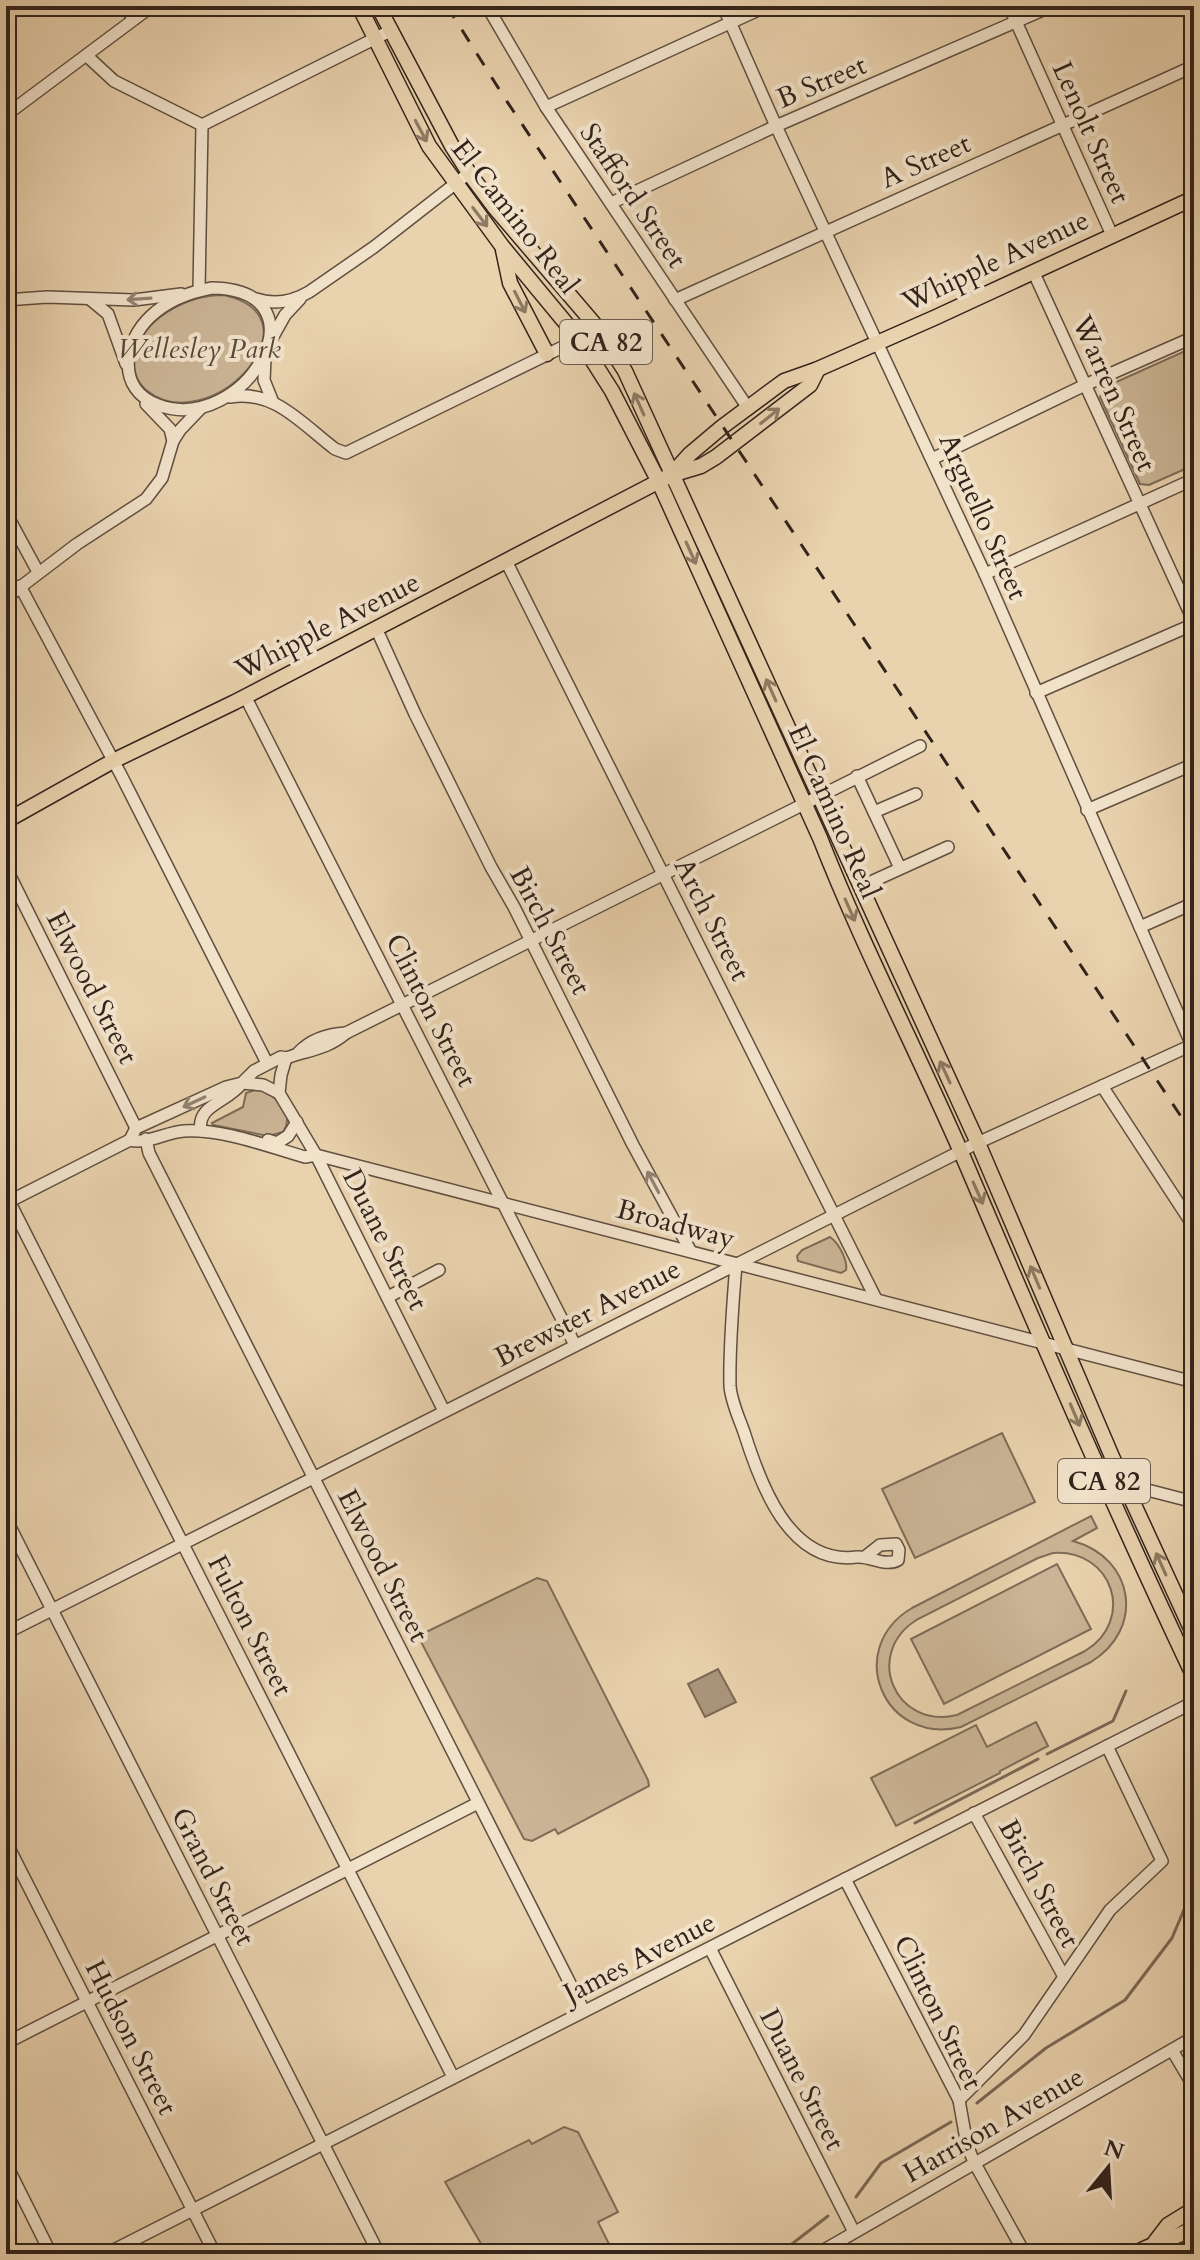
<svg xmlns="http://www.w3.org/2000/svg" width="1200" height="2260" font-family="Cardo,serif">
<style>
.green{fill:#cab495;stroke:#7e6c58;stroke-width:2;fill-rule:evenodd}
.water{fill:#ab967c;stroke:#7b6855;stroke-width:2}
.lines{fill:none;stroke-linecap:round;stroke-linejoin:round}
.stream{stroke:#7b6855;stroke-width:3}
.minor-casing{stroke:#604f40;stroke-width:14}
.major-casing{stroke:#32231b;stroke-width:17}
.minor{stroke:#f1e2ca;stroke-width:11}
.major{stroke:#e9d2ae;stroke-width:14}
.rail{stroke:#32231b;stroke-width:3;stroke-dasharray:14 14;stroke-linecap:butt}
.oneway{stroke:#8e7a64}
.oneway2{stroke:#928272}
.labels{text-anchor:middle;stroke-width:8;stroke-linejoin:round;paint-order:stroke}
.shield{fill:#f1e2ca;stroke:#6b5c50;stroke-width:2}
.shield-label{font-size:26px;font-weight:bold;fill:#32231b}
.street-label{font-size:28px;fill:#32231b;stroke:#f1e2ca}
.park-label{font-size:28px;font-style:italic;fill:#58473a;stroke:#f1e2ca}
</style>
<rect width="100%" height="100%" fill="#e9d2ae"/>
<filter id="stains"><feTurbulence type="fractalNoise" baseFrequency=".0025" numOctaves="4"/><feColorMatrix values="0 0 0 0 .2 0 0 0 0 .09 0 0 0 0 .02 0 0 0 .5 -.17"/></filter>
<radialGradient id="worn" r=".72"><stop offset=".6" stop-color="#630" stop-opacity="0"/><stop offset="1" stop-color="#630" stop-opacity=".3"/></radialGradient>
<g class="green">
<path d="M224,295c101,23 -15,147 -78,95 -9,-8 -14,-21 -12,-33 7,-39 54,-62 90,-62z"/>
<path d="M1194,347v118l-45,20 -9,-1 -40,-87 5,-10z"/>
<path d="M258,1089c17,6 38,23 25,43l-15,4 -55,-11 -1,-2 31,-16 3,-14z"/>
<path d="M830,1237c9,6 18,24 16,33l-5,3 -43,-12 -1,-5 5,-6z"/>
<path d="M1002,1433l33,69 -120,56 -33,-69z"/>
<path d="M1091,1516l6,12 -24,13c62,17 72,88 18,121l-130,65c-77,19 -118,-78 -49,-119zM1053,1553c60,-4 83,67 32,98l-128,64c-62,15 -95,-62 -39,-96l120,-61z"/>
<path d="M1057,1564l34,65 -147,75 -33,-65z"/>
<path d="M537,1578l10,3 101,199 1,6 -91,48 -3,-5 -23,12 -8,-2 -106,-203z"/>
<path d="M1036,1722l12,24 -48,25v2l-104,53 -25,-48 105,-53 11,22z"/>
<path d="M564,2127l14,5 40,80 -20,10 16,32h-127l-42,-72 84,-42 3,4z"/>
</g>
<path class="water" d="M718,1669l18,33 -31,15 -17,-33z"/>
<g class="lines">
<g class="stream">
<path d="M1047,1754l66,-33 13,-30"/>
<path d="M915,1823l123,-64"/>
<path d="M977,2103l69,-55 79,-48 47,-62 22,-52"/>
<path d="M856,2197l25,-34 70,-41"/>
<path d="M779,2254l49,-38"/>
</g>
<g class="minor-casing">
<g id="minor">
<path d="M124,6l10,13"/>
<path d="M487,6l59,101 202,301"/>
<path d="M723,6l53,120 209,448 209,476"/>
<path d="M1009,6l103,229"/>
<path d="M87,56l27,25 88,44 -3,165"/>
<path d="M546,107l221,-101"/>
<path d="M6,115l146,-109"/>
<path d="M202,125l188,-94"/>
<path d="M611,203l165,-77 276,-120"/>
<path d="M1033,271l161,351"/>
<path d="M212,288c119,2 32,149 -54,117 -42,-16 -35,-63 -7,-89 17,-16 39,-24 61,-28z"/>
<path d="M256,299c19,6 36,3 53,-7l65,-45 95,-74"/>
<path d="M6,300l41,-3 87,3 47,-6"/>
<path d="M91,300l17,14 18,50"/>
<path d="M675,300l519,-234"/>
<path d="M271,340l14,-25 15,-16"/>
<path d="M265,359l-1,21 8,20"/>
<path d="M230,397c44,-8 72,27 105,52l11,4 233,-114"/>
<path d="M146,404l24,25 3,12"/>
<path d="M932,459l153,-74 109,-48"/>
<path d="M6,513l32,59"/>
<path d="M506,561l370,738"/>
<path d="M985,574l209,-95"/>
<path d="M20,586l101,189 146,288"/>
<path d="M6,598l71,-54 69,-45 16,-21 11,-37 7,-11 22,-23"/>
<path d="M376,628l39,86 76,153 23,40 119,238 57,105"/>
<path d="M1036,693l158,-69"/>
<path d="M245,696l330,649"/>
<path d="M857,776l43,92"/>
<path d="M1087,810l107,-46"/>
<path d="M874,812l42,-18"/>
<path d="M6,868l130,260"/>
<path d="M873,881l75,-34"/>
<path d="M1140,927l54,-24"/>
<path d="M298,1053c13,-14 29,-19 48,-20"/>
<path d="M286,1058l-5,17 -2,18 37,62 128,256"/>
<path d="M1102,1086l92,141"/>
<path d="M201,1131c-5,-26 26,-28 41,-48l21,2 16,8"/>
<path d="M146,1139l3,14 435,858"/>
<path d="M130,1140l6,-12 9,-4 81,-37 16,-4 12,-12 27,-14 5,1c22,-8 42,-9 60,-25l574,-287"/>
<path d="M268,1140l9,3 11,-7 9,-14"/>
<path d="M6,1195l447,882"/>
<path d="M6,1203l124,-63c15,5 37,-8 54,-9 41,-2 82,15 121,26l11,-2 878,227"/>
<path d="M736,1264c-3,39 -7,82 -6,122 1,15 9,32 14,46 16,51 45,134 113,125 14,-1 28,10 41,3l1,-10 -3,-6 -16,1 -14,11"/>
<path d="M388,1297l51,-27"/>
<path d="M1124,1484l70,18"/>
<path d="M6,1519l373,735"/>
<path d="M6,1633l967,-488 221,-101"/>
<path d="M974,1813l89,162"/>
<path d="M6,1842l209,412"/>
<path d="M845,1879l114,221 8,45 7,17 51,92"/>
<path d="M710,1948l144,284"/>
<path d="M6,2043l472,-240"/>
<path d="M1172,2050l22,37"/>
<path d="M959,2100l65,-65 86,-125 52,-49 -55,-115"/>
<path d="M6,2164l45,90"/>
<path d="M106,2254l1088,-552"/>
<path d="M817,2254l377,-217"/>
</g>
</g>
<g class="major-casing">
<g id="major">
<path d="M359,6l70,140 73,100 77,93 33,52 47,91 161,356c42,107 95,209 141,314 75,176 151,352 233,525"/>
<path d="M378,6l74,140 17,27 26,35 101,118 29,45 353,772 135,316 81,176"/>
<path d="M503,250l7,33 37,71"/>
<path d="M672,474l18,-20 32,-27 62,-46 34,-12 116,-51 260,-120"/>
<path d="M6,821l107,-60 122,-59 436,-227 30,-9 15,-9 94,-72 8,-16"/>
<path d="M1155,2242l13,-17 26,-16"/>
<path d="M1134,2254c20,-12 40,-15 60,-26"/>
</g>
</g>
<use href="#minor" class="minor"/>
<use href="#major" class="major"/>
<path class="rail" d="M447,6l57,91 690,1039"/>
</g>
<defs><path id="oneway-shaft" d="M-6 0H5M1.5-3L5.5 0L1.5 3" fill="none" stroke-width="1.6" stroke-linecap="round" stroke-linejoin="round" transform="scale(2)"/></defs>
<g class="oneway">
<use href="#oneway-shaft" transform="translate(421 131) rotate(62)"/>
<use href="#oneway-shaft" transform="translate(480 217) rotate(53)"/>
<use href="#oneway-shaft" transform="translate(520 302) rotate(63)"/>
<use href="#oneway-shaft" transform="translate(639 404) rotate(-114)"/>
<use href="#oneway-shaft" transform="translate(770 416) rotate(-39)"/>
<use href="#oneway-shaft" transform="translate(691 553) rotate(66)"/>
<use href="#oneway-shaft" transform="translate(771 690) rotate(-114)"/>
<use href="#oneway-shaft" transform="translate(850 910) rotate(66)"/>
<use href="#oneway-shaft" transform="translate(945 1072) rotate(-115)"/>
<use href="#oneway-shaft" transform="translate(978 1193) rotate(66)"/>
<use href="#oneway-shaft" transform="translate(1035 1277) rotate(-113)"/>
<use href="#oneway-shaft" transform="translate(1075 1415) rotate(67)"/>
<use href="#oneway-shaft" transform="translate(1161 1564) rotate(-114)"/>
</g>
<g class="oneway2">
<use href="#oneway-shaft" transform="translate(139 299) rotate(176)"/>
<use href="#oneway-shaft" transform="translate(194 1102) rotate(155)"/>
<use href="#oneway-shaft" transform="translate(653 1182) rotate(-118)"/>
</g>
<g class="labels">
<g class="shield">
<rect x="560" y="320" width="92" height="44" rx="6"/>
<rect x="1058" y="1459" width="92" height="44" rx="6"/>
</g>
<g class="shield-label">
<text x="606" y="351">CA 82</text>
<text x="1104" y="1490">CA 82</text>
</g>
<g class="street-label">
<text transform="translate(821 81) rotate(-23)" y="10">B Street</text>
<text transform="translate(1092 132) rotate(66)" y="10">Lenolt Street</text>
<text transform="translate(925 160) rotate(-24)" y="10">A Street</text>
<text transform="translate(634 195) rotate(56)" y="10">Stafford Street</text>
<text transform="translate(516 216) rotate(52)" y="10">El Camino Real</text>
<text transform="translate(995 260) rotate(-25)" y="10">Whipple Avenue</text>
<text transform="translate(1115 393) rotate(66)" y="10">Warren Street</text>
<text transform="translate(984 516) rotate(66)" y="10">Arguello Street</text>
<text transform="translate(327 625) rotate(-27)" y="10">Whipple Avenue</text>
<text transform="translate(835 811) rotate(66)" y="10">El Camino Real</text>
<text transform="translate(713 919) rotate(63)" y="10">Arch Street</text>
<text transform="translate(551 930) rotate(62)" y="10">Birch Street</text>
<text transform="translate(93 987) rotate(63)" y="10">Elwood Street</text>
<text transform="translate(432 1010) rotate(63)" y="10">Clinton Street</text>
<text transform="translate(676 1223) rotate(15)" y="10">Broadway</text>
<text transform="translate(386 1239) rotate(63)" y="10">Duane Street</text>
<text transform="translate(587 1312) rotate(-27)" y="10">Brewster Avenue</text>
<text transform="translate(384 1565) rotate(63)" y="10">Elwood Street</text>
<text transform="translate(251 1625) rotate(63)" y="10">Fulton Street</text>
<text transform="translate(214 1876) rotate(63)" y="10">Grand Street</text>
<text transform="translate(1040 1883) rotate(62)" y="10">Birch Street</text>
<text transform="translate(639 1957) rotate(-27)" y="10">James Avenue</text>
<text transform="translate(939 2012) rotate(64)" y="10">Clinton Street</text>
<text transform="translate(132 2037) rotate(63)" y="10">Hudson Street</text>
<text transform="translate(803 2079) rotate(63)" y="10">Duane Street</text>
<text transform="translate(993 2124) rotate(-30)" y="10">Harrison Avenue</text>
</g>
<g class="park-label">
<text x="199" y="358">Wellesley Park</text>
</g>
</g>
<rect width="1200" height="2260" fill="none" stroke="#e9d2ae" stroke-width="32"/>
<rect x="8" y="8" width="1184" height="2244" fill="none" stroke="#32231b" stroke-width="4"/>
<rect x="16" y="16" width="1168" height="2228" fill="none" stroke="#32231b" stroke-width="2"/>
<g transform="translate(1108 2168) rotate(18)" stroke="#f1e2ca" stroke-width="6" paint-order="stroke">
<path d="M0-6L14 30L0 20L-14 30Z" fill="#32231b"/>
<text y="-12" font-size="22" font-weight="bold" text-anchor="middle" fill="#32231b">N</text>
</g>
<rect width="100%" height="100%" filter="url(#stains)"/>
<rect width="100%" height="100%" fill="url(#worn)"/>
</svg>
